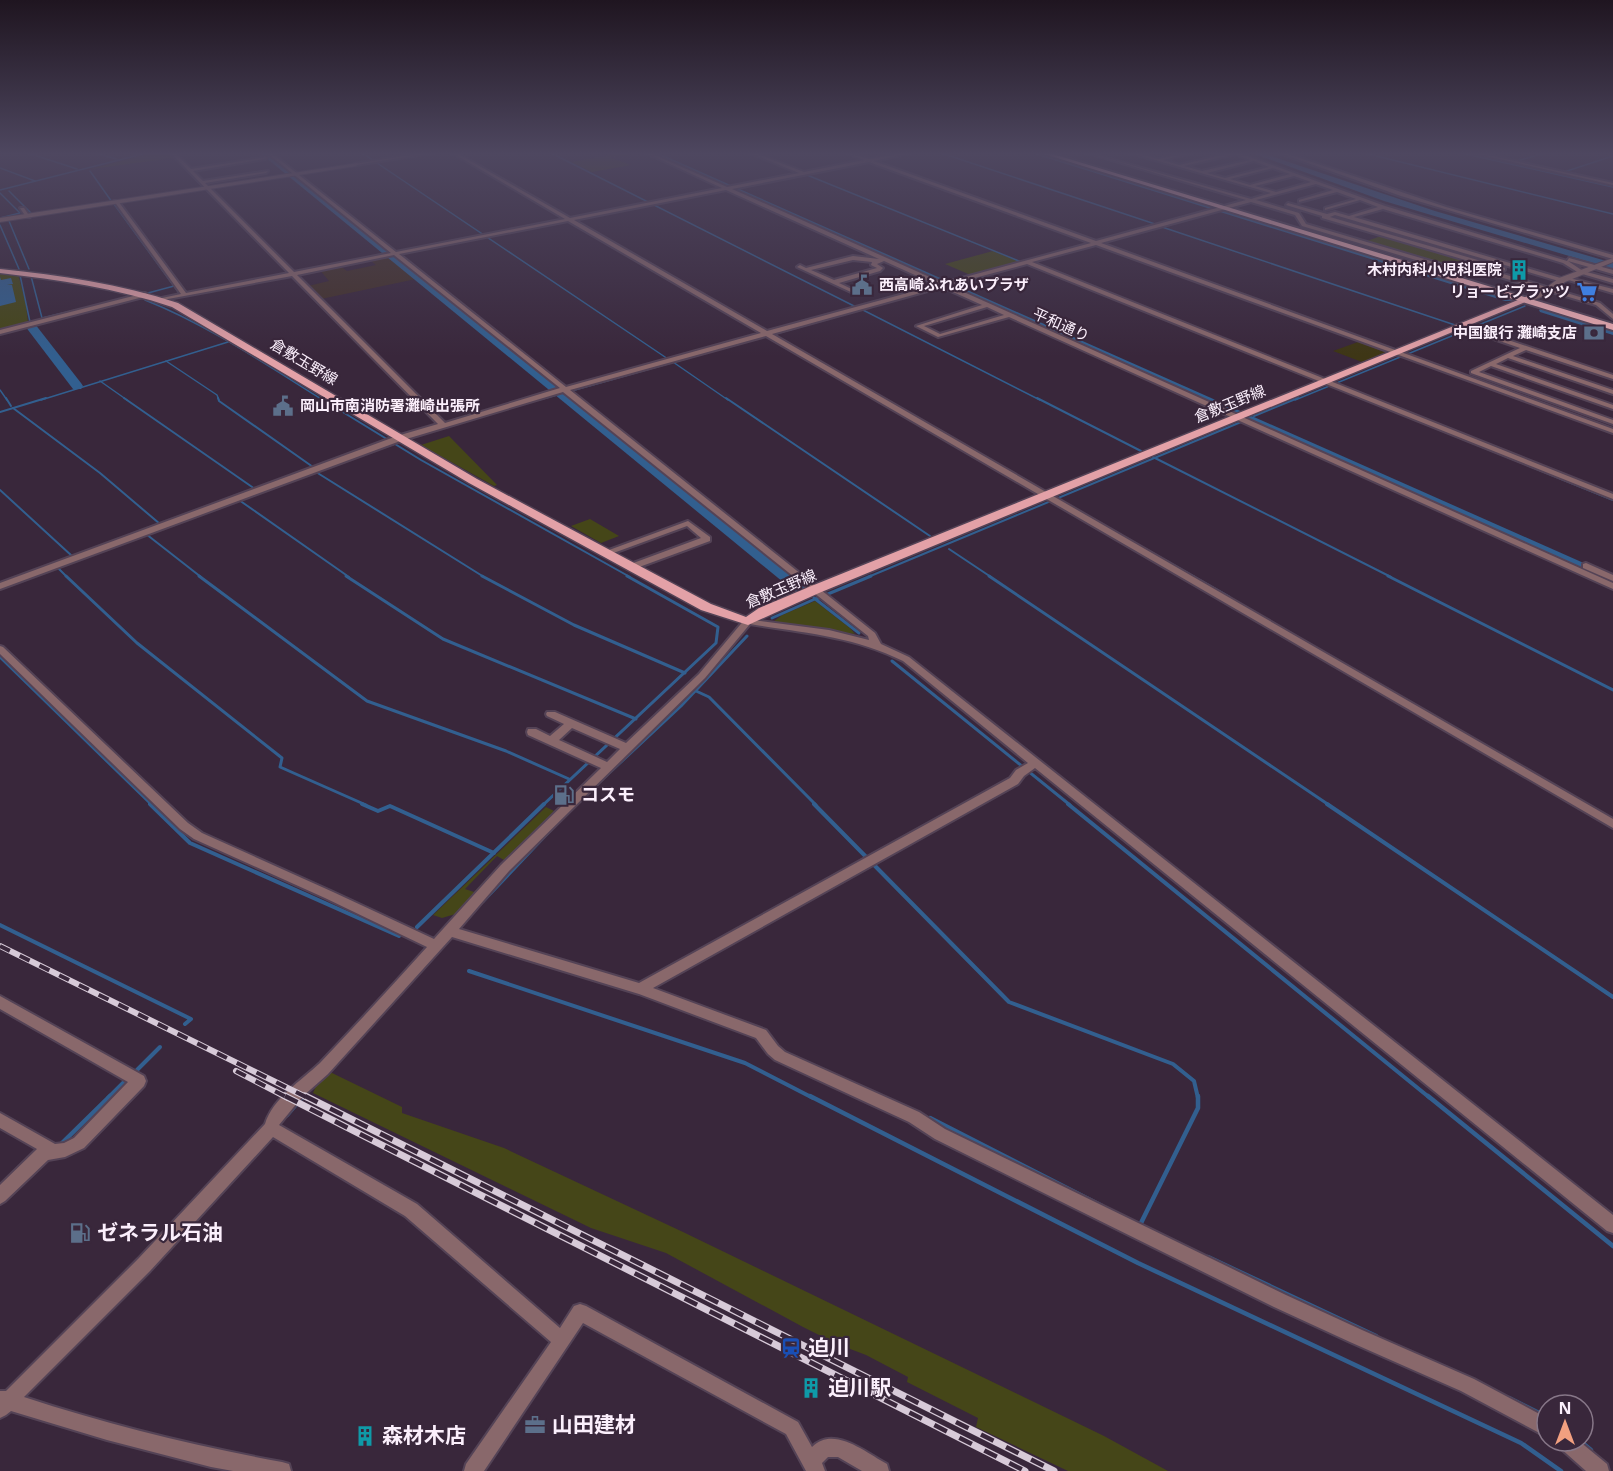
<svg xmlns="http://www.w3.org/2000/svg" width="1613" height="1471" font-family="'Open Sans','Noto Sans JP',sans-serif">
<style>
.industrial{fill:#433129}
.green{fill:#454618;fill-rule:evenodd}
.sand{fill:#3e3615}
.water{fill:#325f8f}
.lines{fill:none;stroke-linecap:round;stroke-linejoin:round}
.stream-far4{stroke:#325f8f;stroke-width:1.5}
.stream-far3{stroke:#325f8f;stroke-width:2}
.stream-far2{stroke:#325f8f;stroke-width:3}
.stream-far1{stroke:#325f8f;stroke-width:4}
.stream{stroke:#325f8f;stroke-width:4.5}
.river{fill:#325f8f;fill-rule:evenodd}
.minor-casing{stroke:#544356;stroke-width:4}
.tertiary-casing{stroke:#544356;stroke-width:2}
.primary-casing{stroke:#544356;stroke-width:3}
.trunk-casing{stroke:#544356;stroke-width:4}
.minor{fill:#89686b;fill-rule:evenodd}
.tertiary{fill:#89686b;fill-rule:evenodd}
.primary{fill:#e3a1a7;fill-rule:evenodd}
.trunk{fill:#f0afb4;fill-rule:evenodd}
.rail-far1-casing{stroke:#d7cad8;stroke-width:6}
.rail-casing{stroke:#d7cad8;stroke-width:7}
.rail-far1{stroke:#39273b;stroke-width:4;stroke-dasharray:11;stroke-linecap:butt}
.rail{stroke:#39273b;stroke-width:4.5;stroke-dasharray:14;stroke-linecap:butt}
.labels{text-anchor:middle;stroke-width:4.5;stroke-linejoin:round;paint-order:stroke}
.far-poi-label{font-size:15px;font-weight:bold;fill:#fbeffc;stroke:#39273b;text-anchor:end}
.far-street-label{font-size:15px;fill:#fbeffc;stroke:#39273b}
.poi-label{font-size:18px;font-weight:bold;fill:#fbeffc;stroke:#39273b;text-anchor:start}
.near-poi-label{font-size:21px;font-weight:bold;fill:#fbeffc;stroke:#39273b;text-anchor:start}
</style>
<rect width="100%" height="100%" fill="#39273b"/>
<path class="industrial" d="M387,255l29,24 -95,20 -13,-13 21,-5 -10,-12 20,-4 8,6 29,-6 -7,-6z"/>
<g class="green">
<path d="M155,152h12l6,6 -82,11z"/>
<path d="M622,153l8,3 -21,1 22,8 -39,7 -21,-10z"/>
<path d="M1384,235l117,34c-36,13 -101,-16 -137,-27z"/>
<path d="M993,251l29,12 -49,13 -28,-12z"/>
<path d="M0,273l18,1 8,30 2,19 -28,7z"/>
<path d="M449,436l48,49 -3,1 -73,-41z"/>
<path d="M590,519l29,17 -18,7 -30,-17z"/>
<path d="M815,601l35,27 5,6 -82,-12 9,-7z"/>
<path d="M546,807l8,4 -95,102 -17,5 -9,-3zM497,856l7,4 -30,32 -9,-3z"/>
<path d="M330,1072l72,35v6l102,35 179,84 421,204 64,35h-100l-92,-44 2,-9 -71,-36 1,-5 -42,-22 -29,-11 -34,-17 -137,-74 -75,-25 -278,-135 4,-9z"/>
</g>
<path class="sand" d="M1358,342l29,11 -25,9 -29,-11z"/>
<path class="water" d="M0,277l1,3 10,-2 2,6 -6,1h5l4,17 -16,4z"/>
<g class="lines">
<g class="stream-far4">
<path d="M25,152l52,17"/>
<path d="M92,152l24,7"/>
<path d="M169,152l34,35"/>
<path d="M360,152l13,8"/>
<path d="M456,152l425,245"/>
<path d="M549,152l307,155"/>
<path d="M938,152l220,73"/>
<path d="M1275,152l112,40 195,58"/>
<path d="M1285,152l46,17"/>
<path d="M1360,152l253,62"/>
<path d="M1457,152l156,35"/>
<path d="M135,156l14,-4"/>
<path d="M1517,161l31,-9"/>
<path d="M369,163l72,-11"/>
<path d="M377,163l291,196"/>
<path d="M0,168l35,13"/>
<path d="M90,171l22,31"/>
<path d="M1564,172l49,-16"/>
<path d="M802,173l222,90"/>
<path d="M0,190l135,-34 -2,-4"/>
<path d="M206,190l69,68"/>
<path d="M9,191l23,23"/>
<path d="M0,193l20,20 -20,5"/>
<path d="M1431,202l34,11"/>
<path d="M114,204l65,89"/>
<path d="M9,221l20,48"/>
<path d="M0,225l19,44"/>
<path d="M1162,227l293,98"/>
<path d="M1592,249l21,6"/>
<path d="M20,275l10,47"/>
<path d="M31,276l11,42 51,-12"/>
<path d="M249,281l120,-24"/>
<path d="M1078,284l239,97"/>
<path d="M947,286l275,-76"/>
<path d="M148,293l26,-7"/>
<path d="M145,300c63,25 120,64 178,100"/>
<path d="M863,310l177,90"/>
<path d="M1349,337l40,15"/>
<path d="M166,361l51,34 2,5"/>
<path d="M673,362l55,38"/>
<path d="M387,373l27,27"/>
<path d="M100,381l27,19"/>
<path d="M1329,385l36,15"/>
<path d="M0,390l7,10"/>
<path d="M41,400l187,-58"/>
<path d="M539,400l404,-113"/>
<path d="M1295,400l230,-94"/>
</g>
<g class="stream-far3">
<path d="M6,398l5,8"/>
<path d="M124,398l131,91"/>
<path d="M218,398l1,3 94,66"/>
<path d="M320,398l101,62 209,117"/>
<path d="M412,398l27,27"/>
<path d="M726,398l204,138"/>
<path d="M1037,398l104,53"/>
<path d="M1361,398l252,102"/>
<path d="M13,408l87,65 60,51"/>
<path d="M0,412l46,-14"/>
<path d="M1254,416l44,-18"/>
<path d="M1590,425l23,8"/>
<path d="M417,436l127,-38"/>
<path d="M1153,457l238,120"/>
<path d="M343,462l51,-18"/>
<path d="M316,472l168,105"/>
<path d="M0,490l72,66"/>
<path d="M239,500l110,77"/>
<path d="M1065,503l130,74"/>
<path d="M146,534l55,43"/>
<path d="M949,549l42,28"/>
<path d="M57,567l10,10"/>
<path d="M868,577l373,-155"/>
</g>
<g class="stream-far2">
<path d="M66,576l71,67 145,115 -2,9 86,38"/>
<path d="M199,576l168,125 139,50 63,28"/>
<path d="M346,576l97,63 193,80"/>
<path d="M482,576l92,49 111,48"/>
<path d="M989,576l340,229"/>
<path d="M1192,576l37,21"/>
<path d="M1388,576l225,114"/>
<path d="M814,598l45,35"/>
<path d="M816,599l55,-23"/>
<path d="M772,618l43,-19"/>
<path d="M0,657l152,148"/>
<path d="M892,661l178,144"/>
<path d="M696,691l13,6 107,108"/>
<path d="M593,788l88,-82 66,-70"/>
<path d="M543,805l173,-162 2,-16 -91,-51"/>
</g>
<g class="stream-far1">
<path d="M150,804l40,39 209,93"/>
<path d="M362,804l16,7 12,-5 104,47"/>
<path d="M814,804l195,198 164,62 21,17 4,17"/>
<path d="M1068,804l362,294"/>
<path d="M1327,804l286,193"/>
<path d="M483,901l71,-75"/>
<path d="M0,925l191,94 -6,5"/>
<path d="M417,927l127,-123"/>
<path d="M469,971l276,92 68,35"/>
<path d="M134,1073l26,-26"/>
<path d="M108,1098l19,-19"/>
<path d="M302,1098l2,-3"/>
</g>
<g class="stream">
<path d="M810,1096l328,167 383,180 40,28"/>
<path d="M1428,1096l185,150"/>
<path d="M287,1115l16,-19"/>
<path d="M930,1118l172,88"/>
<path d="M59,1146l51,-50"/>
<path d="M1140,1225l58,-117v-12"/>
<path d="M1208,1257l168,79"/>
<path d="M1509,1398l38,19"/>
<path d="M1580,1441l11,9"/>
</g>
<g class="river">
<path d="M259,152h8l539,431 2,4 -2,4h-12z"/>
<path d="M647,152h9l957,424v11z"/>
<path d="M1028,152h11l475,147 -1,2h-8z"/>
<path d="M1249,152h10l176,59 178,52v6l-229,-68z"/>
<path d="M1544,307l69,21v7l-73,-23 -1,-2z"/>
<path d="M31,323l4,1 46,59 2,3 -2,3h-8l-48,-63z"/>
</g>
<g class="minor-casing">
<g id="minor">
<path d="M170,152h4l17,17 76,-12 -2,2 -72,12 10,10 65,-10 -2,2 -61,10 89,89 97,-19 -125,-101h4l126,100 169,-33 -114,-67h4l115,66 152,-30 -78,-36h4l79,35 72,-14 -51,-21h4l52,20 60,-12 -20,-8 25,7 44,-7 -39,9 222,80 150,-41 -161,-48 166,47 20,-6 -144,-41h5l26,7 37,-7 -32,8 16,5 57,-13 149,54 182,55 2,-3 44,12v4l-45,-13 15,10 30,8v4l-34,-10 -16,-10 -180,-54 -29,8 210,62 1,1 -3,2 -227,-67 -5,2 175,51v2l-2,1 -181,-53v-2l-36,-11 2,-2 39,11 8,-2 14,4 29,-9 -18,-7 -35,10v-2l31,-9 -19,-7 -38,10v-2l34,-10 -17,-6 -60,16 43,13 7,11 152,45 35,2 107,32 13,11v5l-17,-14 -103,-30 -37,-3 -154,-46 -7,-11 -44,-13 -150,41 512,186v4l-517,-188 -64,17 581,232v5l-586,-235 -79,21 665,298v6l-604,-272 -71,20 -22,-11 66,-21 -40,-18 -170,47 841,485v9l-847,-492 -196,54 305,243 6,11 28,13 704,558v18l-6,-2 -572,-463 -11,8 -6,8 -365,204 113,42 12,16 7,6 134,60 26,17 341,166 76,35 112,49 73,39v19l-86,-46 -111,-49 -76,-35 -339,-168 -26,-17 -134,-62 -7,-6 -12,-16 -117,-44 -187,-57 -124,137 -26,23 -23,28 138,79 143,124 14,-22 6,-2 6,2 212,116 14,25c22,-22 54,6 75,17l2,7h-27l-24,-14h-10l-6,6 3,8h-19l-20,-37 -203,-111 -99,148h-20l2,-7 85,-122 -146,-126 -132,-79 -123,134 -126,126c85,28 171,49 258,65l7,2 2,7h-58l-22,-4 -104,-27 -96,-29 -5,4 -6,3v-27h6l132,-132 127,-135c8,-26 36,-43 55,-61 36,-38 72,-77 107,-116l-102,-49 -131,-59 -14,-10 -180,-175v-8l3,1 185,176 14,10 131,59 101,47 67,-74 100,-97 -73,-33 -1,-3 1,-3h8l14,7 14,-12 -17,-8 -1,-2 1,-2h8l71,31 73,-69 46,-55 84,11 40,10 -1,-4 -305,-244 -160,48 -403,149v-6l397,-147 41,-12 -146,-148 -135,25v-2l24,-5 -67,-93h4l68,92 103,-20zM1235,154l15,6 -48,11 -18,-5zM1254,161l15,6 -44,11 -18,-5zM869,162l222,81 -148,40 -211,-94zM1273,168l17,6 -40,11 -20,-6zM1294,176l17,6 -35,10 -21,-6zM726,190l153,69 -26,-3 -47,12 -6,-3 -3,2 56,26 5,-1 -19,-9 41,-12 3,-3 -6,-4 7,-3 53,24 -170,46 -193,-111zM568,221l193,112 -195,54 -167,-133zM394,255l166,133 -115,35 -148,-148zM853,260l19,2 -1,3 6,3 -43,12 -23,-10zM987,307l17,8 -64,19 -16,-8zM750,624c54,9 103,12 153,37l125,102 -12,7 -6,8 -371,205 -180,-54 50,-58 196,-193zM572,728l48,21 -13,13 -48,-22z"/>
<path d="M430,152h7l-81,13 -2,-1z"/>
<path d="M1277,152h5l164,55 167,48v4l-212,-63z"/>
<path d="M1469,152h5l139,31v2z"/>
<path d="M20,208h4l6,9h-4z"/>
<path d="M1565,277l48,12v4l-48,-14z"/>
<path d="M145,293l2,1v2l-147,38v-4z"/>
<path d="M1462,326h4l147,49v4l-87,-29 -13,6 100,34v4l-105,-36 -12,6 117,41v4l-122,-43 -12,6 134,48v4l-142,-51v-2l49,-23 -58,-20z"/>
<path d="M688,521l22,16v4l-79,29 -3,-1v-4l73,-27 -14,-12 -79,29h-6l-1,-2z"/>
<path d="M1586,563l27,12v6l-30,-13v-4z"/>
<path d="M0,996l144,80 2,5 -2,5 -60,62 -19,9 -17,3 -43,41 -5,3v-19l37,-36 -37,-21v-15l55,31 9,-1 10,-5 54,-56 -128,-73z"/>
<path d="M1556,1441h23l28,23 2,7h-23l-27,-24z"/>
</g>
</g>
<g class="tertiary-casing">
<g id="tertiary">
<path d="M358,163l-2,3 -356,56v-4z"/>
<path d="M1613,258v4l-48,20 -13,10 -18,8 -7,-2 19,-10 13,-10z"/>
</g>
</g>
<g class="primary-casing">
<path id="primary" d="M0,269c61,6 120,15 178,34l299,176 234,125 35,13 13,-9 50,-21 719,-291 7,2 -716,295 -71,32 -47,-15 -232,-127 -297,-176c-56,-19 -113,-27 -172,-34z"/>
</g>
<g class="trunk-casing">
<path id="trunk" d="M1038,152h8l567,172v6z"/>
</g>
<use href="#minor" class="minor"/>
<use href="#tertiary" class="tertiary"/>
<use href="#primary" class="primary"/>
<use href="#trunk" class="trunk"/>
<g class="rail-far1-casing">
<g id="rail-far1">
<path d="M0,946l308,152"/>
<path d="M236,1071l52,27"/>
</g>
</g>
<g class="rail-casing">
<g id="rail">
<path d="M285,1096l740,375"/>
<path d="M305,1096l749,375"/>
</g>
</g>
<use href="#rail-far1" class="rail-far1"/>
<use href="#rail" class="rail"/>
</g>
<linearGradient id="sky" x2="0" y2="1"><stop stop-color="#1f1520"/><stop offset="0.43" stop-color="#4e4760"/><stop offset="1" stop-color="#4e4760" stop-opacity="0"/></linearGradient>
<rect width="1613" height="357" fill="url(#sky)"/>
<defs>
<g id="building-bare" transform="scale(1.62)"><path d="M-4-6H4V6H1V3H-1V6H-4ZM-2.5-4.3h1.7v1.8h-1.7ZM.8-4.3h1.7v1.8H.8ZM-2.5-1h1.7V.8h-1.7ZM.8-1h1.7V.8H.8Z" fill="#0f9aa8" stroke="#39273b" stroke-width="2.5" paint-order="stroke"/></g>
<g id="civic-bare" transform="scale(1.62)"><path d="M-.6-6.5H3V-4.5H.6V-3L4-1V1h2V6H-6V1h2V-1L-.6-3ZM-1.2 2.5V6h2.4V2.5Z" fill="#5c6f8a" stroke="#39273b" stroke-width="2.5" paint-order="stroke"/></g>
<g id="supermarket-bare" transform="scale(1.62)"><path d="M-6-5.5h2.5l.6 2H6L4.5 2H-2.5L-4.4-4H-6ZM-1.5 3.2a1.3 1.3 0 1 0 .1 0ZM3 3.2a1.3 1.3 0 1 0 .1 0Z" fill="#3f7fe0" stroke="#39273b" stroke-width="2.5" paint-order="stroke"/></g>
<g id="bank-bare" transform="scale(1.62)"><path d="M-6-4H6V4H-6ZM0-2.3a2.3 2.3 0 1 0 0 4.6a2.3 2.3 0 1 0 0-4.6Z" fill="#5c6f8a" stroke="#39273b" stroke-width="2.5" paint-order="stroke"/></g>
<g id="fuel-bare" transform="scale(1.62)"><path d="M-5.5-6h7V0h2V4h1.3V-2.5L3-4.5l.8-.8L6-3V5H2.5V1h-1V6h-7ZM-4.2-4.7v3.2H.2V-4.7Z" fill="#5c6f8a" stroke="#39273b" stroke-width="2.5" paint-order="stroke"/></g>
<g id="station-bare" transform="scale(1.62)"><path d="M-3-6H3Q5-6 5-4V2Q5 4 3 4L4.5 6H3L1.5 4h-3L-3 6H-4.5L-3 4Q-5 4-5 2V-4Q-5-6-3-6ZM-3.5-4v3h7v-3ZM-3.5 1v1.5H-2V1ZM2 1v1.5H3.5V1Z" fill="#1a4fb4" stroke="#39273b" stroke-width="2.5" paint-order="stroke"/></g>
<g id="office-bare" transform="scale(1.62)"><path d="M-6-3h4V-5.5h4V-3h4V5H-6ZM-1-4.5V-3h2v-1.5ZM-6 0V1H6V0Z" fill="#5c6f8a" stroke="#39273b" stroke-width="2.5" paint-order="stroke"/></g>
</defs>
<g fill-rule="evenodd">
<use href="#building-bare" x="1519" y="270"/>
<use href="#civic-bare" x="862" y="285"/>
<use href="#supermarket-bare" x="1587" y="292"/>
<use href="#bank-bare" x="1594" y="333"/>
<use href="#civic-bare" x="283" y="406"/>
<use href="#fuel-bare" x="564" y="795"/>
<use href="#fuel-bare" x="80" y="1233"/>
<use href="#station-bare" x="791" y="1348"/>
<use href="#building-bare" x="811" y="1388"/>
<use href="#office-bare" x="535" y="1425"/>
<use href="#building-bare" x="365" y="1436"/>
</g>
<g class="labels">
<g class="far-poi-label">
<text x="1502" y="275">木村内科小児科医院</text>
<text x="879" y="290" text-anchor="start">西高崎ふれあいプラザ</text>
<text x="1570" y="297">リョービプラッツ</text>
<text x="1577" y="338">中国銀行 灘崎支店</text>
<text x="300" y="411" text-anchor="start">岡山市南消防署灘崎出張所</text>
</g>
<g class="far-street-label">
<text transform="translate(1061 325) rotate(24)" y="5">平和通り</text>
<text transform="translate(304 362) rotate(31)" y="5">倉敷玉野線</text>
<text transform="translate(1230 404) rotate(-22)" y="5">倉敷玉野線</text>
<text transform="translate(781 589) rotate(-23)" y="5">倉敷玉野線</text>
</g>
<g class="poi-label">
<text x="581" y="801">コスモ</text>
</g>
<g class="near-poi-label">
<text x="97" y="1240">ゼネラル石油</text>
<text x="808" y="1355">迫川</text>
<text x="828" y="1395">迫川駅</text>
<text x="552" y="1432">山田建材</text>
<text x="382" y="1443">森材木店</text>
</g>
</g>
<g transform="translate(1565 1423)"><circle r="28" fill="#39273b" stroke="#877788" stroke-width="1.5"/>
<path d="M0-4.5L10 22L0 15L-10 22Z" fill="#f2a080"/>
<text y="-9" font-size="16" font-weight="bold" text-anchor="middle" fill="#fbeffc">N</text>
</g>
</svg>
